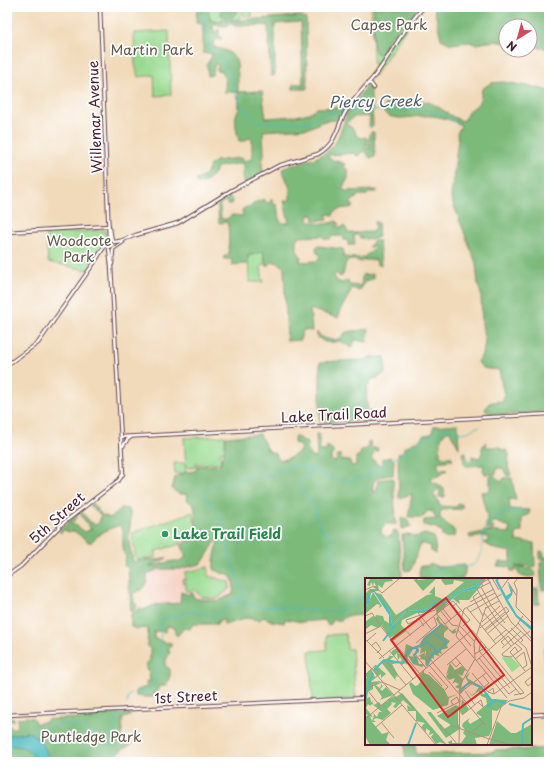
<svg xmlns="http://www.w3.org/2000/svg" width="556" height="769" font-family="'Playpen Sans',sans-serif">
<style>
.built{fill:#f5d2c2}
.green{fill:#9ada90;stroke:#727c5e}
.forest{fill:#7bba7a;stroke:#626c52}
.water{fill:#4cbbc2;stroke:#4b6d76}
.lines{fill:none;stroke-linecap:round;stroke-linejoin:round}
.stream{stroke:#4cbbc2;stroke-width:1}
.minor-casing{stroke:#633b40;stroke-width:4.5}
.minor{stroke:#fff;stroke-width:2.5}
.leisure-dot{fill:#2e9e5b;stroke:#fff;stroke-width:1.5}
.labels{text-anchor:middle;stroke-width:3.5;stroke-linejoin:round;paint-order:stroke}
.park-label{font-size:14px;fill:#625749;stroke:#fff}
.street-label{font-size:14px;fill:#4a1f2b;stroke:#fff}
.leisure-label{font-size:14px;font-weight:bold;fill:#27864d;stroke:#fff;text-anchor:start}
.water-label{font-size:15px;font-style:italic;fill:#4b5d67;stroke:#fff}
.inset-river{fill:none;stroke:#4cbbc2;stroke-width:2}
.inset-road{fill:none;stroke:#ae8f81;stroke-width:1}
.view{fill:#d62828;fill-opacity:0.15;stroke:#d62828;stroke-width:2}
.inset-edge{fill:none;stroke:#4a1f2b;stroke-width:2}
</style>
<rect width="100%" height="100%" fill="#fff"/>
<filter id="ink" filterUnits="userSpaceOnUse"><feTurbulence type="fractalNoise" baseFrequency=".025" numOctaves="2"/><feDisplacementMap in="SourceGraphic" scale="8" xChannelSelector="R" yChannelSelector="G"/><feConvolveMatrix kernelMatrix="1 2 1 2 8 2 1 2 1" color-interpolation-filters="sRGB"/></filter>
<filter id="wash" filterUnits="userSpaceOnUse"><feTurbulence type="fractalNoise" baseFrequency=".012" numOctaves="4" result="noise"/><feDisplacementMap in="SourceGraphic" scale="16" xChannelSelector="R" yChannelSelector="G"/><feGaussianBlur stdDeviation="0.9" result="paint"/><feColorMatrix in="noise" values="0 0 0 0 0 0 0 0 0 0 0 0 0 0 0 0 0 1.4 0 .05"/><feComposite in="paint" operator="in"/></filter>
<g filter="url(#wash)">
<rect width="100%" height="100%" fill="#f1daba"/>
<path class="built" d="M210,563v11l19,5 4,4v9l-16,8 -18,-1 -6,-8 -7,2 -6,-2v12l-28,1 -5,-20 -1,-16h43z"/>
<g class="green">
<path d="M208,7h31l1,12 -31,1z"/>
<path d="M242,7h8l2,3v7l-9,-1z"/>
<path d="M371,7h37l4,14 -38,55z"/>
<path d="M169,31l2,64 -16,1 -1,-21 -16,2 -3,-13 -1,-31z"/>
<path d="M105,230l2,10 -20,30 -39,-8 -2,-29z"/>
<path d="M263,251l2,13 -4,2 2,16h-14l-1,-27h4z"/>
<path d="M225,436l1,15 -6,1 1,11 -25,1v3l-8,1 -2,-2 -2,-28z"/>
<path d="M174,463h11l1,10 -11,1z"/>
<path d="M192,512l7,24 -19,5v3l-24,7v6l-20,3 -4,-27z"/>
<path d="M208,567v9l21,6 1,6 -13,11 -15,-2 -8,-7 -8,1v-8h-3l-1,-4h4l-1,-7 7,-1z"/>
<path d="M346,634l1,15h5l4,50 -43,2 -4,-50 18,-1v-15z"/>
</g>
<g class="forest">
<path d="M197,7h11l2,13 5,2 86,-6 5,3 1,70h-14v-5h10l-2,-62 -26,2v51l-4,1 -3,-51 -32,1 -5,-2 -5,2 -14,-1 3,8 4,-4v7l2,1v3l-4,-1 -4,4 2,5c7,0 18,5 21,12 2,6 2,24 2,32l24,-1 4,27 30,-2 13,-3 8,-5 32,-1 -5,9 -7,4 -13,1 -15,7 -46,3 1,24 -2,6 1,13 -18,9 -3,-4 1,-16 -26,4c-4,9 -10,16 -20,17l-1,-4c7,-2 13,-8 14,-15l3,-1 2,-3 25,-3 5,3 7,-2v-20l-4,-1 -2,3h-7c-2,-9 -7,-24 0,-32l-1,-17h-14c2,-7 2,-14 -2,-21l-6,-1 3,-5 -4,-1 -3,11 -4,1 -1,-12 6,-10 -10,-1v-21l-1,-5 2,-3 -8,-1z"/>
<path d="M221,7h17c-2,10 -8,14 -17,8z"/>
<path d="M374,7h45l-10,12 -20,18 -8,18 -5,-2 -3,-9z"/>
<path d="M434,7h115v42l-19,-3v-20h-24v17l-11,-2 -20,3 -6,-2 -18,2 -10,-5z"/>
<path d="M503,82l31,5 15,4v315l-5,5 -6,1c-10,1 -48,6 -53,-2l4,-7 9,-2 5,1 1,-6 -5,-26c-8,-2 -16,2 -21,-8l3,-5 4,-13 -3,-21 -1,-29 -3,-9 -2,-22 -25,-65 7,-59 -1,-6 3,-5 1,-3c-11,-6 -25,-10 -37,-9 -13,0 -28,6 -40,-3l1,-9c6,-3 12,-1 19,-1 6,-1 12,-3 18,-2 16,1 26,17 42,20l4,-9 9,-7 3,-4 2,-12 9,-6z"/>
<path d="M367,86l3,1 2,18 1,21 -2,2 -2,-2 1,-10 -16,1 -8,6c2,2 4,3 6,5 5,5 5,12 13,9l3,2 -1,7 -2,2 4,1 1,-15 1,-2h3l1,25 -5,1 -4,-6 -3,-1 -5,5 -2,-1 -1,-2 -26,2 -1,3 17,6 -1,3 4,3v8l-6,11 3,2 32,-1v2h-7l-3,3h-8l-3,3 -6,5 4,3c-6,4 -11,0 -20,6l-1,4 -3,-2 -4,1 2,4 -14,2 -1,-6h-4l-1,6c9,3 20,4 29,0l2,3 -3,2 5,2 3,-2 4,5 -1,2 25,-1 3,-4 -1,-6h4l1,15 -8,3 -11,-2 -2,-3h-4l1,10h-7v-4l-4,-1v-4h-12l-2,3h-5l-3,-3 -25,1v14l4,6 -1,5 17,-1 3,-5 -3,-3 -1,-6 2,-1 25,3 1,4 -1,4 20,1 12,-10v-2l-6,1v-1l5,-5h5l2,24h-4l-1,-5h-12l-3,2 -7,-2 -8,1 -3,14 -3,2 -3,-4 -3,3 3,5 5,2 6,-3 1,5 12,1 1,-11 11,-1v4l-5,3 -3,-1v3l-6,8 -7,-3c-4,10 -11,19 -14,30l-28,-9 2,22 -9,-1 -3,10 -13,1 -3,-74 -8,-5 -6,1 -3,4 -4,-16 -11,4h-4v9l-16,1v-6h-8v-3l5,-1c-1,-9 1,-25 -2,-33l-8,1 -2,-22 11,-6 5,6 -2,3h-4v-3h-2l-5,3 1,15h6l5,-4 11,1 -1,-6 4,-3h4l6,-5 8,-3 3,4h3l1,-4 2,1v4l4,1 2,14 3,4h7l-5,-22 6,-1v-12l-8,-19c16,-7 33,-8 47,-19 10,-8 13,-25 18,-36 6,-10 13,-19 20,-28z"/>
<path d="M369,329l-2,13 -12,-2 -3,8 -12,-7 -10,2 -5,-1 -8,-5v-5l5,5 9,3 9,-1 6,-7z"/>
<path d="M370,357h15l1,15 -8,6 -5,1c-9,10 -7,18 -5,31l7,5v6l-55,1v-60l45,-2z"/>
<path d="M458,424l1,24 -10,-18c-11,6 -9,15 -9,26l12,1 1,3 -16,2 2,7 8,1 -9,6 -7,2 1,4 6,2 6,5 1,8h-6l1,-5 -2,-4 -5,7 4,3 3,8 17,1 1,-3h4v5l-20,1 -2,3v5l14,12 1,6 -10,2 -3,-2v-4l-6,-4 -12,-3v-5l13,-1 -5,-8h-5l-4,6h-15l4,-23 -13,4 -1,-44 6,-3 1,-4 14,-7 5,-5 7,-1 3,-8z"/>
<path d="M317,433l2,1 1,18 2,-1h4l1,-5 5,3 2,3 -3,4v4l4,2 2,-3v-4h4v5l9,1 1,5 5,-1v-8l4,-2 1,-4 2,-2 2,1 3,-2v-6l2,-1 1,7h7l-1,4 -2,-1 -3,1 2,2 -3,4 5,4 1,3h5v-6l9,-2 3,3 -1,15c-12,1 -22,1 -20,17l4,-1 1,-11 15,-2 3,46h-10l-4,3 -1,6 5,4 6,-1 2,-5 2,-1 2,3 4,43 -1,3h-35v36l-19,1 -6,4h-8l-2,4 -3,2 -3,-6 -23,2 -17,-3 -1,4 -12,-2 -9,-4 -3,3 -15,-2 -4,2 -17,5v-5l-6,1 -1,3h-24l-3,5 -6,-1 -7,8 -2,-2v-6l-7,-2 -3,2v4l-11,-1 1,8 12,4 2,-1 3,2 -4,5 2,3 -4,8 -1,6 5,3v7l-4,10h-7l-4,11h-11l-8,-1 -1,-5 14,-5 -4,-2 2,-3 3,1 -1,-10 -3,-3v-4l4,-5v-12l-3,-2 1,-18 -11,1 -6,-2v-13l9,-6 4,2 10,-5 26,-2 1,-11 8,3 1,-2h3v4l4,2 21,2 15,-7c1,-9 2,-16 -7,-21l-3,1 -9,-5v-8l5,-25 -15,24 -4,4 -20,5h-21l-12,5c1,12 -3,15 -14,19l1,9 3,3 -3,5 -3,2 -3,-45 -4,-1 2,-10 -3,-4v-22l-4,-5 -18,8 -11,10 -16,-12 -5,1 -5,-2 -3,3 -2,-2 17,-16 2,2 -7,7 6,2 8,6 6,-3 -11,-15 2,-2 7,9 7,4 3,-3 2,-6 -11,-11 2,-2 10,12 9,3 10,-10 8,1c4,11 -1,21 0,32 0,7 3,13 4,20l2,1 15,-3 8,1 5,-2h4l-18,9 24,-6h7l6,-4 -5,-13 20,-7 -5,-16 -2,-16 -8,-6 1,-5h-8l-7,-5 3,-12 12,-5 8,-1 3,-5 23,-1 1,-9 2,-4 2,-15 34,-3c2,7 6,11 8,16l9,5v3l3,2c7,0 14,-4 18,-8h2l1,-6 -7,-3v-6h3l10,6c1,6 1,14 7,15l3,-2 -1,-21z"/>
<path d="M486,442v5h14l2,3h4l3,4 -1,13 3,8 -4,1 -4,-8h-6l-1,6h-11l-2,-4 1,-5 -18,1 -2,-3 -1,-10 2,-2 3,10 4,-1v-4l7,2 3,-5v-6z"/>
<path d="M490,476h5l6,6 3,-4h8l4,22 -7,-1 1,10 20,1 -1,5 -7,2v14l-6,3v7l18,2 1,25 -9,-2 -11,1h9l2,2h6l3,3 1,4c-7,1 -14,3 -18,-3l1,-2 -5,-1v1h-3l-1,-4 -13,-1 2,-4h12v-10l-16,-3 -11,-6 5,-3 -3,-4 -16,2 -1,-3 18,-4 23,2 -1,-6 -16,-6 -2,4 3,2 -1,3 -7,-2 1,-12 -6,-24 9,-1z"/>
<path d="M401,518h5l5,8 -9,3z"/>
<path d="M410,534l6,3 9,-3 9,3 2,17 -5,-3 -1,-5 -9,-3 -10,27 -6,1 -3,-36z"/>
<path d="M540,551l3,1 2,6 4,-2v33l-7,1 -2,-27 2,-1 1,-3h-3z"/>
<path d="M432,564l6,3 27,-2v8l-3,6h-42l-1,-6 2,-7h5z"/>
<path d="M538,588l1,16h-5l-3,-3v-12z"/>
<path d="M544,648l5,1v17l-4,-1z"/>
<path d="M130,713v3l-7,2 -2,24h11v2l-12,7 -4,5 2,6h-68l-10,-20 -13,-10 -16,3 -4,-1v-15l7,-1v2l-5,1 -1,3 3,4h6l1,-10 9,-1 6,1 3,6 6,-2h3l3,-3c11,1 21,-2 32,0l1,-3z"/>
<path d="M404,744h11l1,10 78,-2 1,-2 25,-1 1,1 25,-2v14h-140z"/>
<path d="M7,745c17,2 22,1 30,17h-30z"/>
</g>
<path class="water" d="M27,732c12,3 20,18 23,30h-13c-8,-16 -13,-15 -30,-17v-11l4,1z"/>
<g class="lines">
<g class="stream">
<path d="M203,7l3,29 4,14 12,9 12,27 1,7 11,20 12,9 25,2 25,-2 13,-8 15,-1 9,-2"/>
<path d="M348,111l74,-2 18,5 18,10"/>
<path d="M312,469l-3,6 -7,4 -2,9 15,17 1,12 7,14 9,5c-2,8 -2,17 4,23 4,6 11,8 7,17l-6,-2 -3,6 14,11 7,-5 11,-2"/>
<path d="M432,579c2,-22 29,-6 42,-15 18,-12 -3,-44 31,-51 6,-1 13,-1 19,-1"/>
<path d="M531,595l7,-8 11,-8"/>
<path d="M230,605c12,-6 17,1 29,2 7,0 15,-1 22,0 13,0 50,9 61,3 9,-4 16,-13 24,-19"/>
<path d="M226,607l18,-12 -14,-38 -9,-39 -17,-24 7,-8 37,-10 25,-1 10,-6 12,-4 18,4 19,10 16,2 25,-8 11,-10 25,-12 18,-14 12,-4 5,-5h5l11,5 8,-1 8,-5h3"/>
<path d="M138,693c5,-1 11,-2 14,-6 12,-16 7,-46 9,-65l3,-4 18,-3 6,-3 6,-1 12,4h11l8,-7"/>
<path d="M127,704l1,-7 3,-4"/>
<path d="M33,733l17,-6 15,-3 21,5 14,11 10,5 3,-2 1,-14 4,-13"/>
</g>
</g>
</g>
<g filter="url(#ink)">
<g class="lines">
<g class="minor-casing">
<g id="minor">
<path d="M368,83l3,1 3,4"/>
<path d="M110,229l2,12"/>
<path d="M7,232l102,-6"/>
<path d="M114,242l6,-1 16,-6 42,-12 54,-33 31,-16 15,-8 40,-12c19,-11 18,-26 28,-43 9,-15 23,-27 33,-41 14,-20 28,-47 45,-63"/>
<path d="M112,264l1,-15 10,-7"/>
<path d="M7,365l31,-22 56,-80 15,-24 -9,-232"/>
<path d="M121,437l428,-23"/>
<path d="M123,446l4,-6 4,-3"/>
<path d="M7,576l14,-10 41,-42 57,-44 4,-6 -12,-208 -2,-17"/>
<path d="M7,715l359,-17"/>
<path d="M531,715l15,-1"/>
</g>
</g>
<use href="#minor" class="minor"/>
</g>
</g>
<circle class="leisure-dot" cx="165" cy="534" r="4"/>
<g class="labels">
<g class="park-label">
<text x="389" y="30">Capes Park</text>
<text x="152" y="55">Martin Park</text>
<text x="79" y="246">Woodcote<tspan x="79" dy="16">Park</tspan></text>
<text x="91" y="742">Puntledge Park</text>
</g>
<g class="street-label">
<text transform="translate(95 117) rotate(-92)" y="5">Willemar Avenue</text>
<text transform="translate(334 415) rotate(-3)" y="5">Lake Trail Road</text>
<text transform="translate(57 518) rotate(-42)" y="5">5th Street</text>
<text transform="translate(186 697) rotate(-3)" y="5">1st Street</text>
</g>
<g class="leisure-label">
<text x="173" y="539">Lake Trail Field</text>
</g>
<g class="water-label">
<text transform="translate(375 102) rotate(-1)" y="5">Piercy Creek</text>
</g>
</g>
<g transform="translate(365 578)">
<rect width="167" height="167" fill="#f1daba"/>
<path d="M139,78l7,1 9,9 -8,6 -10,-14z" fill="#9ada90"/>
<path d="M1,0h11l1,2 1,-2h12l2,3 -8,1 -3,6 -4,-3 1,6h-4l-5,2 -2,11 5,-12 9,14 -3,2 1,-3 -3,-1 -12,10v-8l3,-2 -3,1v-11l5,-5h6l-3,-2 3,-1 -2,-4 -1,4 -2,-4 -1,4 -3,-1 3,-6zM51,0l2,2 19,-2 -14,13 -10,-12 2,1zM78,0h37l-4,8 -17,5 -14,11 -6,-1 -5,4 6,-3 6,2 15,-12 15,-3 7,-11 3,1 -17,21h-10l1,4 -7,-5 -16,15 -2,-6 -11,5h-7l-15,7 -1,5 10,10v1l-5,-5 -13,10 -2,-2 3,-4 -4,3 -9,-13 -3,3 -7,-3 -6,5v-8l8,-6 2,2 1,-3 7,1 2,7 -1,-3 9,6 13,-14h19l7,-4v-3l-8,5 -18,1 -14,14 -2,-14 -2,-3 2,6 -14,-21 5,1 15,21 31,-20 6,-1 -4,-1 6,-7v10l8,3 21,-17 -10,-2 -1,4 -8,1 -4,-5zM73,38l2,6 12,9 6,-4 -3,3 2,2 -4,2 -5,-5 -4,4v4l6,4 -3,4 1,3 -7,2 1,4 -4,-1 2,3 -6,-1v4l-3,-2 -5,10 -1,-7 -5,-1 1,-2 -3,-1 6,-3 2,3v-5l-6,3 1,-6 -3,-1 1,3 -4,4 1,-5h-3l-4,7 8,1 2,7h3l2,1 -2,2 -9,-3 -5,-8 -1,9 -2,-2 -3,2 -2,-2 4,-2 -5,1 3,-2 -2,-3 -2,3 -1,-7 -3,3 -3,-3 2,-3 5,-2 -2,3 3,-2 2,2 -3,2 6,3 2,-12 7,3 6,-2 5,-8 16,-12 -4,-6zM26,75l-1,3h4l-4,4 10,3 -8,1 6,11 -3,2 4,-1 -4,2 1,3 -15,-19 7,-4zM85,85l5,7 7,-4 5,5 -2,-1 -3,6 -4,-2 5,5 -2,10 7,-7 -3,-5 5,-5 -3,6 15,9 2,3h-4l3,4 4,-1 4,6 17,1 -11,11 -5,-1v19l-3,7 -14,2 2,7h-27l-2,-3 4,-2v3h9l5,-7 -3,-3 2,-3 -3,-4 1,-3 7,-5 -2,3 2,3 12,-7 -6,-4 11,-9 -1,-6 -5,-2 -2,-5 -7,5 -6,-7 6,6 3,-2 -4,-5 4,5 4,-6 -11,-4 -7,11 -3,-3 2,-2 -5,-2 4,-3 -4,-2 -3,2 3,-6 -6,2 -3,-3 3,-5 -3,3zM11,87l10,9 -5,4v-4l-11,8 11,-1 -6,4 5,3 2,-5v3l2,-1 -4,4 2,2 4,-4 7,8 -13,5 2,-3 -9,-13v5l-5,3 -1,6 3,-1 1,5 4,-2 -3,2 2,3 5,-3 2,3 13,-9 2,1 6,-4 45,52 -7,-3 -4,2 -5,-7 3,-4 -5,2 1,-4 -4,-3v4l-5,-5 4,-4 -9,-2v-10h-8l-1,-6 5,3 -9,-8 -7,8 -3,-1 3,-4 -5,-1 1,2 -5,5 4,4 -8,7 -7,-2 -3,2 3,2h-4l10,12 7,-2 -3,8 5,5h-21l-5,-9v-19l3,-2 -3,-1v-36h2l-2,-3 6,-6 4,8 2,-1 -4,-6zM3,126l2,2 2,-2 10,8h-3l-2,5 -4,-4 1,3 -2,5 -2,-5 3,1 -7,-9zM59,92v3l5,2 15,14 4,8 10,-3 -9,4 -1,7 -15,5 -20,-16 -4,-10 2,-2 4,4 3,-1 3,-4 -2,-6zM97,121l7,10 -7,6 -4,-7v16l3,4 -15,10 -19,-26h4l13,17 7,-4 -14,-9 19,-11 5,3zM132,143l14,12h5l16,-9v21h-43z" fill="#7bba7a" fill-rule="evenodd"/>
<path d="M115,0h3l-7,11 -15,3 -16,12 -6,-2 -14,10h-19l-13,14 -4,-1v-10l-15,-23 -3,1 -2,10 -4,3 4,-12 5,-4 16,21 2,14 14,-14 18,-1 14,-9 7,1 14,-11 17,-5zM134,0l-1,3 8,15 5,-3 -3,-9 5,6 -1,5 -4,5 9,15 15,12v4l-16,-14 -9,-14 -12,-23z" fill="#4cbbc2"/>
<path class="inset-river" d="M18,63l12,-16M58,67l4,-3 10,9M48,85l3,-3 -2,-5 4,-4 -2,-4M62,88l6,-13 6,-2 7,-9 -11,-8M9,92l10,-10 19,3 6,-13 13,-5 2,-5 17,-15M109,106l7,3 12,15M96,111l10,-7M0,119l8,-24M144,126l23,6M122,129l8,-7 11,3M43,167l8,-22M157,167l1,-21 9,-6"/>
<path class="inset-road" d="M127,0l7,12M153,0l-4,5 3,7 -1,17 16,16M143,4l8,13M118,8l-2,-3 10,-5M116,9l11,20 13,16M137,10l7,-10M0,12l9,-4 8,7 18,-15M113,15l-5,4 10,19M114,15l18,28 29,27 6,19M114,15l-2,-4 14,-7M130,15l16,29 21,20M105,24l24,-13M92,25l-4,3 14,17M121,29l-12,36 1,16 32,39M102,30l29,36M121,30l13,-7M78,31l8,10M76,33l11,14 6,1M105,34l32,-18M53,35l14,17M71,35l12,15M119,35l27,33M0,38l7,-3 10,15 38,46M117,44l18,-16M153,45l13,15M80,46l17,-14M94,47l16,17M59,48l-5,-7 -11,5 -2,-4 29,-10M151,48l7,-10M115,50l26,-21 3,4 -24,20M146,50l12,12 -2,2M93,52l13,16M119,52l21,-18M0,56l16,-8M122,56l21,-18M0,61l19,19M2,63l9,-8M116,63l-2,10 31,37M128,63l13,-11M51,65l21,-18 -3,-8M150,65l7,6 -11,8 -8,-1 -1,-2 20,-17 8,-6M139,67l-3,-3 7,-6 6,8M6,68l5,-4 5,7 -4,4M137,70l19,-17M24,72l24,29M59,74l61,73M153,74l-3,-5 -5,5 15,19M50,76l11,14M110,76l11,-7M90,79l12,14M109,80l-18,-22 8,-27 31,-16 -7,-14M114,80l30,36 7,-5M14,81l74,-58 17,19 -7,6M150,81l9,-7 3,13 -4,3M0,83l71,84M86,83l5,6 4,-4M111,83l40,-35M22,84l19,23M128,84l28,33M64,87l19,22 -3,3M82,87l19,-16M64,94l13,14M107,95l16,19 6,2 38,-27M0,97l11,-10M118,98l6,7 -5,4M167,98l-7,6 3,4 4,-3M0,111l17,-7 18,8M33,113l15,17M100,113l10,14M4,114l11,14M96,114l25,-19M123,114l5,-4 1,6M88,127l-2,-4 6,-4 2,5M72,135l24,-12M97,137l9,-7 7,-6 3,-2 2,7 -5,-5M0,141l107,-89 52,63 -10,2M16,144l13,16M75,146l18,21M85,147l39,14M11,149l26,-22M108,153l10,-8M125,161l22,6M94,167l1,-60 15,-26M122,167l14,-38 8,-6 15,-3 8,-6"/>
<path class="view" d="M81,20l58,77 -56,42 -57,-77z"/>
<rect width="167" height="167" class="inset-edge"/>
</g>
<rect width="556" height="769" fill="none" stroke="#fff" stroke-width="24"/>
<g transform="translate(518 38) rotate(217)"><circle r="19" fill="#ffffff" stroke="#b7a5aa"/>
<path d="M0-3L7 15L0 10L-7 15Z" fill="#d1495b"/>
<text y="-6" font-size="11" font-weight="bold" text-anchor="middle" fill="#4a1f2b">N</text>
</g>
</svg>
